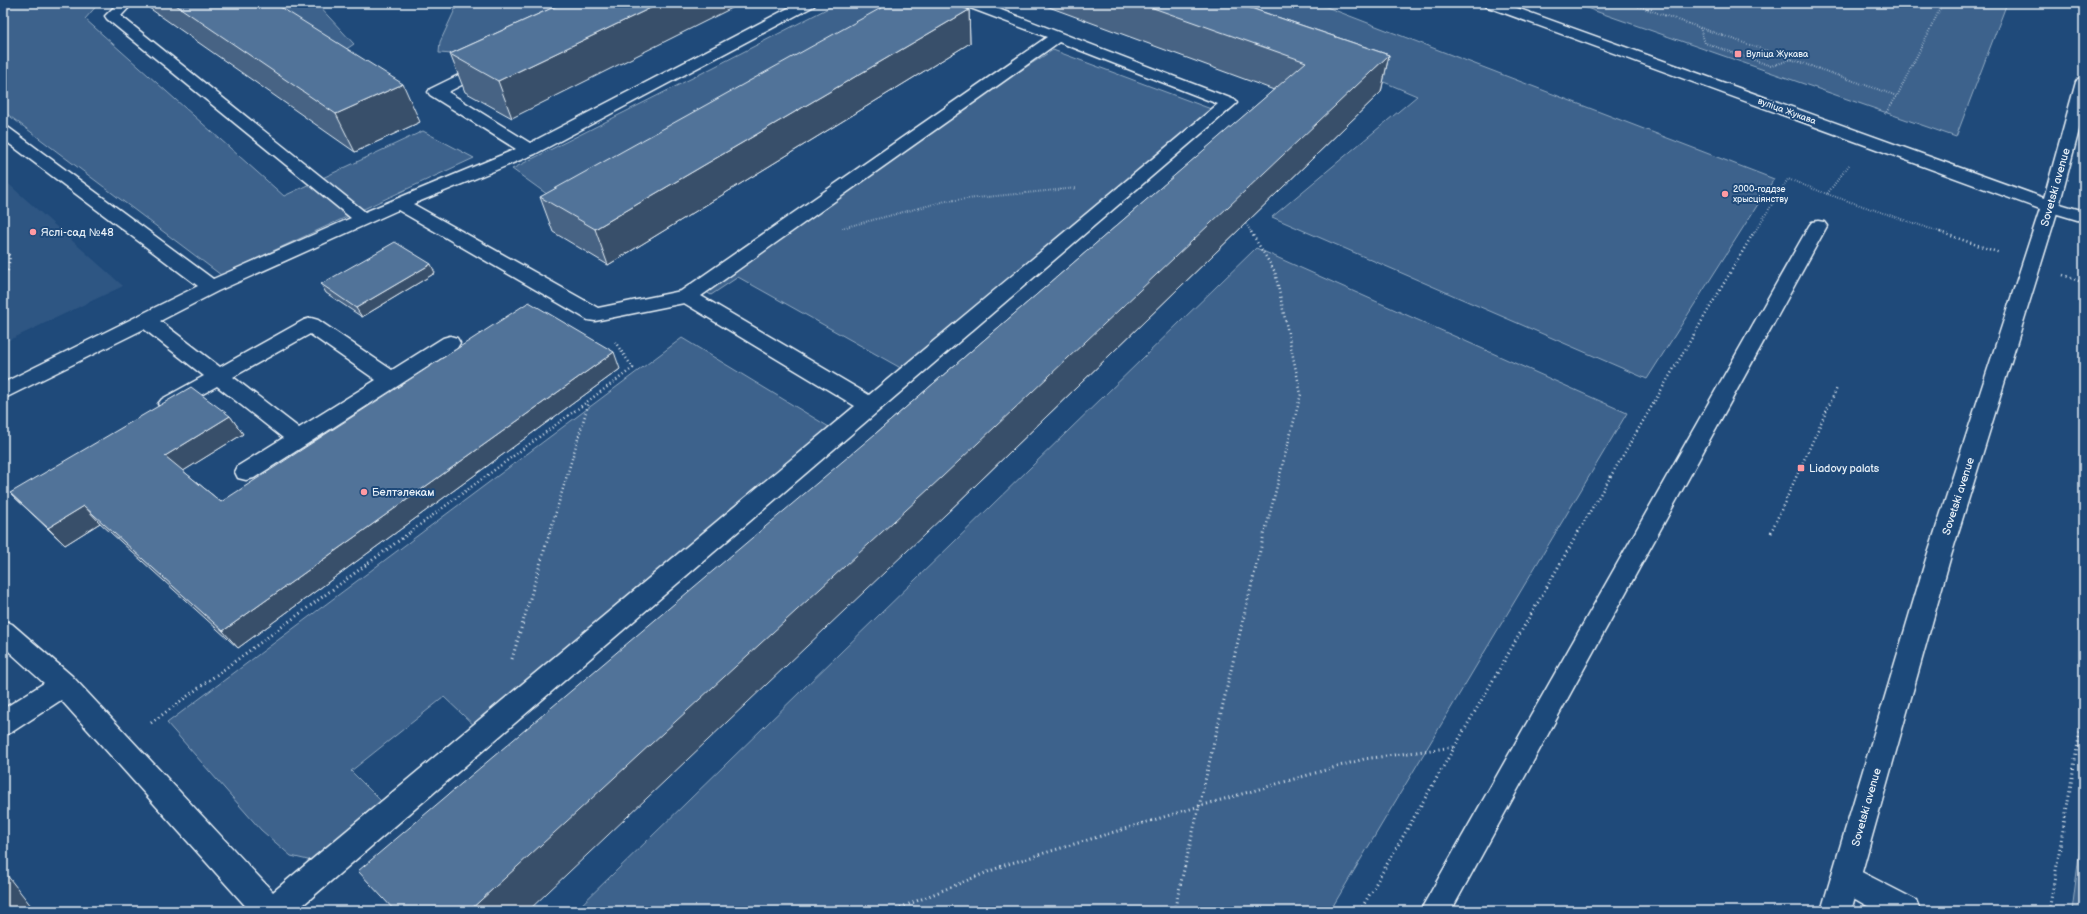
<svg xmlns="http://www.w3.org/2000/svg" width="2087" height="914" font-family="'Balsamiq Sans',sans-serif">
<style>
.built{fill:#2e5683}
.green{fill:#3c628c;stroke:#92aac2}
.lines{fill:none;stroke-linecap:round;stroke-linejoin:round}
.lane-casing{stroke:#e8f1f8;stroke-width:3}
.street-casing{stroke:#e8f1f8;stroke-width:3}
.secondary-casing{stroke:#e8f1f8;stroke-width:3}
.path-far2{stroke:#e8f1f8;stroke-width:2;stroke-dasharray:0.5 2;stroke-linecap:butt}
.path-far1{stroke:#e8f1f8;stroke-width:2.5;stroke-dasharray:1 3;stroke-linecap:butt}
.path{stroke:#e8f1f8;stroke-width:3;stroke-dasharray:1 3.5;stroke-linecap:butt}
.lane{fill:#1f4a7a;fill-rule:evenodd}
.street{fill:#1f4a7a;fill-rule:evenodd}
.secondary{fill:#1f4a7a;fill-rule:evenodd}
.wall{fill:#466384;stroke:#e8f1f8}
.shaded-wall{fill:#39506b;stroke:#e8f1f8}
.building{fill:#517399;stroke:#e8f1f8}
.poi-dot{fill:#ff9aa2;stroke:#1f4a7a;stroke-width:1.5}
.labels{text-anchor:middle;stroke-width:4;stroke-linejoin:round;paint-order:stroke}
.far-poi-label{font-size:9px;fill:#e8f1f8;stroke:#1f4a7a;text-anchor:start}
.far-street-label{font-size:9px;fill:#e8f1f8;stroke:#1f4a7a}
.street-label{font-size:11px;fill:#e8f1f8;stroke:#1f4a7a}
.poi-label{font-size:11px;fill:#e8f1f8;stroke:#1f4a7a;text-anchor:start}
</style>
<rect width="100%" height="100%" fill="#1f4a7a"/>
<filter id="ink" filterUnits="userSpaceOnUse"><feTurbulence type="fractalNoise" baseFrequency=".025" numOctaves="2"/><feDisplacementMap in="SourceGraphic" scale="8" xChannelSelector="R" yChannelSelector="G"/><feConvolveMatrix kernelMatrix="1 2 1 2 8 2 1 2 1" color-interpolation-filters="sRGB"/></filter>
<g filter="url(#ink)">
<path class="built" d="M3,179l120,107 -120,57z"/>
<g class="green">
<path d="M3,3h96l-14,16 199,177 139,-65 51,27 -253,117 -218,-164z"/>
<path d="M237,3h79l38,41 -27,18z"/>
<path d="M458,3h106l-85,53 -40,-3 1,-11z"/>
<path d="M838,3h106l-368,212 -64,-46 202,-102z"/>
<path d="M1165,3h151l458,176 -127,200 -375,-162 145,-121 -45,-19z"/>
<path d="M1572,3h435l-51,134z"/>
<path d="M1053,50l158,59 -305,262 -168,-94 -27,18 -8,-5 263,-185z"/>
<path d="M1256,248l371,165 -297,498h-755z"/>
<path d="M682,338l152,92 -354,301 -36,-34 -93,74 34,34 -73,56 -21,-5 -30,-26 -94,-107z"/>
<path d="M2084,816v95h-12z"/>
</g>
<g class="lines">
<g class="lane-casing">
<g id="lane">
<path d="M118,3h15l-12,13 244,196 151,-63 -86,-54 -2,-3 2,-3 51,-25h10l3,3 -3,3 -43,22 82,51 268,-140h18l-2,3 -279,148 -122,50 185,104 83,-17 366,-254 -82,-31 -2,-3h20l252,97 2,3 -941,808h-46l-189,-211 -49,32 -9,4v-27l41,-26 -41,-37v-26l9,4 60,52 201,216 582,-486 -171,-103 -89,18 -7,-1 -190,-110 -180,81 -58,30 60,46 84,-47 7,-2 7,2 74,50 51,-32 7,-2 7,2 3,5 -3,5 -203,130 -8,2 -8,-2 -3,-6 3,-6 45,-28 -66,-52 -41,23 -7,3 -7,-3 -4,-5 4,-5 42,-23 -60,-47 -141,70v-16l195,-97 -195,-147v-13l6,2 204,151 138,-61 -244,-199 -2,-3zM1059,42l159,62 -349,291 -168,-99zM310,334l66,46 -77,48 -66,-51z"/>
<path d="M1818,221l6,1 3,4 -376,685h-31l389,-685 3,-4z"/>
<path d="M1846,864l70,36 4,11h-44l-40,-23 -5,-10 5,-10z"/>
</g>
</g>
<g class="street-casing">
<path id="street" d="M2050,201l34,10v11l-40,-12 -3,-4 3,-4z"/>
</g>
<g class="secondary-casing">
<path id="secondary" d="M1483,3h20l541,195 32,-116 2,-3 6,-2v34l-25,95 -109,353 -99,352h-30l105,-352 114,-350 -555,-203z"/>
</g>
<g class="path-far2">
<path d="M1629,3l268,93 46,-93"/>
<path d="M1700,28l5,15 66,23 22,-7"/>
<path d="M1885,114l12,-18"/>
<path d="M1849,165l-22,29 116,39"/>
<path d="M1246,224l6,9"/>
<path d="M842,228l104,-27 131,-13"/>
<path d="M1754,233l34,-54 39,15"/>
</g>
<g class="path-far1">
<path d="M1251,232l24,40 26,122 -36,138"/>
<path d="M1940,232l60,21"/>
<path d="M3,249l7,7 -2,14 -5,6"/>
<path d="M2063,275l21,8"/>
<path d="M410,532l223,-164 -18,-26"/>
<path d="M550,532l39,-130"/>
<path d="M1578,532l176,-300"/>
<path d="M1771,532l66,-144"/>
</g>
<g class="path">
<path d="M1771,533l1,-2"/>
<path d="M512,659l38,-128"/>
<path d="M151,723l261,-192"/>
<path d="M892,911l113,-46 195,-59 164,-47 90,-12"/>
<path d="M1174,911c31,-127 59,-254 91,-380"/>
<path d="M1360,911l219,-380"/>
<path d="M2049,911l35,-203"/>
</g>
<use href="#lane" class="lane"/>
<use href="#street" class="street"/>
<use href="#secondary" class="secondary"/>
</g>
<g class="wall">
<path d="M142,3h132l146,119 -65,30z"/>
<path d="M563,3l-51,115 -47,-26 -15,-38z"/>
<path d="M1038,3h198l153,52 -8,37 -436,423 -70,-81 399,-344z"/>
<path d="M969,10l1,33 -362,222 -55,-33 -13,-35z"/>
<path d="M435,273l-73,44 -36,-24 -5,-9z"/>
<path d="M620,369l-382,279 -138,-125 -35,22 -55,-52 220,-77 13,18 -60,37 38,31z"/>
</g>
<g class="shaded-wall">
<path d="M661,3h81l-230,115 -14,-37z"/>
<path d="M969,10l1,33 -362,222 -13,-36z"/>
<path d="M1389,55l-8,37 -436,423 -417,396h-59z"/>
<path d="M403,84l17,38 -65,30 -19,-38z"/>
<path d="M431,264l4,9 -73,44 -6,-9z"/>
<path d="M614,352l6,17 -382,279 -15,-17z"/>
<path d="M230,416l13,18 -63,39 -15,-17z"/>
<path d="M84,506l16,17 -35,22 -17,-17z"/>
<path d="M3,870l32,41h-29l-3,-4z"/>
</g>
<g class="building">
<path d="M173,3h101l129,81 -67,30z"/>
<path d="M563,3h98l-163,78 -48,-27z"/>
<path d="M890,3h62l17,7 -374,219 -55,-32z"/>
<path d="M1139,3h97l153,52 -447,422 -473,434h-74l-37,-40 517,-437 431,-372z"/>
<path d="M395,242l36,22 -75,44 -35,-24z"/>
<path d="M529,302l85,50 -391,279 -139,-125 -36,22 -38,-35 181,-106 39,29 -65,40 56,46z"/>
</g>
</g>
<g class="poi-dot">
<rect x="1734" y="50" width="8" height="8" rx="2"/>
<circle cx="1725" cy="194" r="4"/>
<circle cx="33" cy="232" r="4"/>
<rect x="1797" y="464" width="8" height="8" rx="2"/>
<circle cx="364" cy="492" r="4"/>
</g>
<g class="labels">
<g class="far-poi-label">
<text x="1746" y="57">Вуліца Жукава</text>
<text x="1733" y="192">2000-годдзе<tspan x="1733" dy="10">хрысціянству</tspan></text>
</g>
<g class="far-street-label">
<text transform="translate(1787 111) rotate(20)" y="3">вуліца Жукава</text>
</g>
<g class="street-label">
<text transform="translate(2055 187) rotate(-74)" y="4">Sovetski avenue</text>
<text transform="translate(1958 496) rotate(-72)" y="4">Sovetski avenue</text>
<text transform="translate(1866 807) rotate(-74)" y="4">Sovetski avenue</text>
</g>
<g class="poi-label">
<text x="41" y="236">Яслі-сад №48</text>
<text x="1809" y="472">Liadovy palats</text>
<text x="372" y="496">Белтэлекам</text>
</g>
</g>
<rect width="2087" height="914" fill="none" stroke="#1f4a7a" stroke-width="16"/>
<rect x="8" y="8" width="2071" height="898" fill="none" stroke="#e8f1f8" stroke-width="1.5" filter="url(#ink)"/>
</svg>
